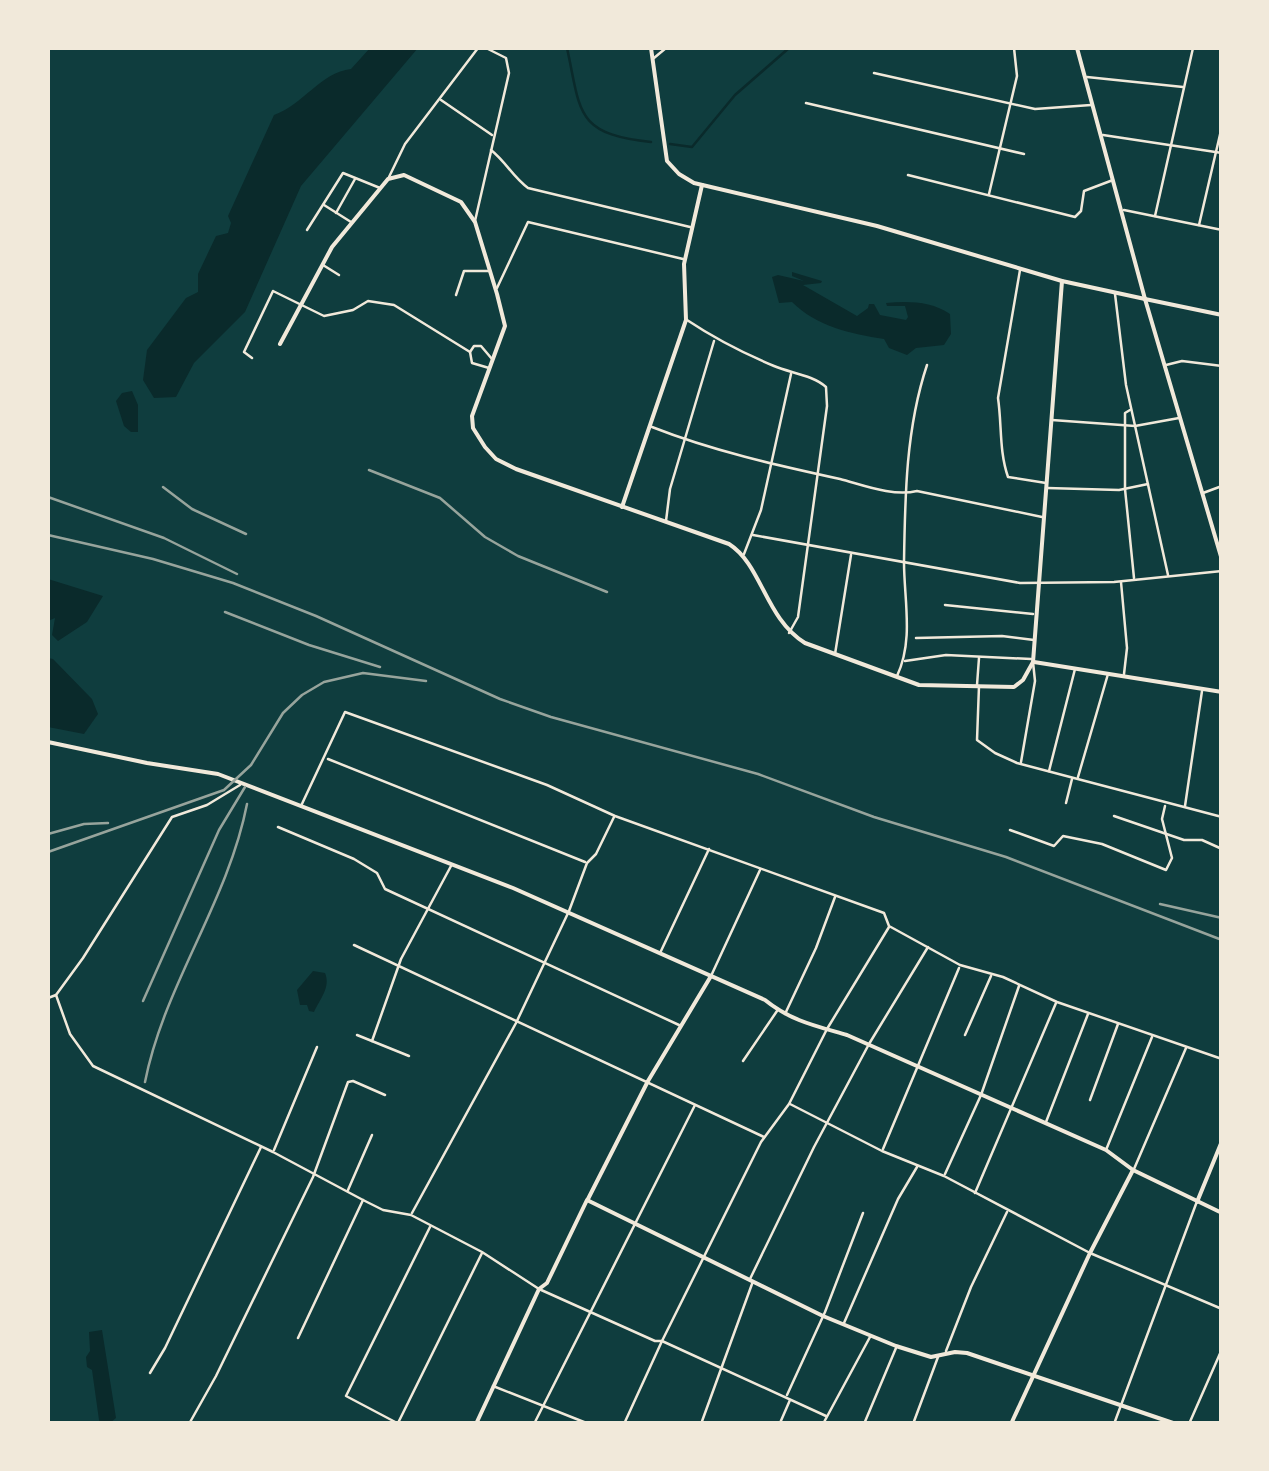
<svg xmlns="http://www.w3.org/2000/svg" width="1269" height="1471" font-family="'Nunito Sans',sans-serif">
<style>
.water{fill:#0a2a2b}
.lines{fill:none;stroke-linecap:round;stroke-linejoin:round}
.stream{stroke:#0a2a2b;stroke-width:2.5}
.minor{stroke:#f1e9da;stroke-width:2.5}
.tertiary{stroke:#f1e9da;stroke-width:4}
.secondary{stroke:#f1e9da;stroke-width:4}
.rail{stroke:#97a49c;stroke-width:2.5}
</style>
<rect width="100%" height="100%" fill="#0f3d3e"/>
<g class="water">
<path d="M370,48h48l-117,138 -56,126 -51,51 -18,34 -22,1 -11,-18 4,-30 39,-52 12,-6v-18l18,-38 12,-3 3,-10 -3,-7 46,-101c29,-10 47,-43 77,-46z"/>
<path d="M792,272l30,9 -1,2 -18,2 54,31 11,-8 1,-4h5l6,11 26,5 2,-3 -3,-11h-18l-1,-3c22,-2 45,-2 64,11l1,20 -7,11 -28,3 -9,7 -18,-7 -5,-9c-33,-5 -68,-13 -92,-37l-13,1 -7,-26 6,-2 26,6 -12,-5z"/>
<path d="M132,391l6,14v27h-7l-7,-6 -8,-25 6,-8z"/>
<path d="M48,579l55,17 -16,26 -29,19 -6,-6 3,-17 -7,3z"/>
<path d="M48,658l5,1 39,40 6,15 -14,20 -36,-7z"/>
<path d="M313,971l12,2c6,14 -5,26 -11,39l-5,-1 -2,-6h-7l-3,-15z"/>
<path d="M102,1330l14,88 -6,5h-9l-2,-3 -7,-50 -5,-3 -1,-10 4,-6 -1,-19z"/>
</g>
<g class="lines">
<g class="stream">
<path d="M567,48c14,63 7,86 84,94"/>
<path d="M670,144l22,3 43,-52 54,-47"/>
</g>
<g class="minor">
<path d="M1029,48h19"/>
<path d="M654,58l12,-10"/>
<path d="M874,73l161,36 56,-4"/>
<path d="M1087,77l96,10"/>
<path d="M441,100l51,35"/>
<path d="M806,103l218,51"/>
<path d="M1103,135l119,18"/>
<path d="M491,150c15,12 22,27 37,38l162,39"/>
<path d="M908,175l167,42 6,-6 3,-20 29,-11"/>
<path d="M389,177l16,-33 73,-96"/>
<path d="M989,194l28,-118 -3,-28"/>
<path d="M324,205l27,17"/>
<path d="M1124,210l98,20"/>
<path d="M336,213l19,-34"/>
<path d="M1155,216l38,-168"/>
<path d="M475,221l34,-148 -3,-15 -20,-10"/>
<path d="M1199,225l23,-99"/>
<path d="M307,230l36,-57 37,15"/>
<path d="M323,265l16,10"/>
<path d="M1020,270l-22,128c4,27 1,53 10,79l38,6"/>
<path d="M497,288l31,-66 155,37"/>
<path d="M1115,294l11,91 42,190"/>
<path d="M456,295l8,-24h25"/>
<path d="M687,320c27,18 56,33 87,46 16,7 39,9 52,21l1,19 -29,211 -9,16"/>
<path d="M252,358l-8,-6 29,-61 51,25 29,-6 15,-9 26,4 76,47"/>
<path d="M1166,365l16,-4 40,5"/>
<path d="M489,368l-17,-5 -2,-11 4,-6h7l11,13"/>
<path d="M1130,410l-5,3v76l9,89"/>
<path d="M1052,420l83,6 44,-8"/>
<path d="M652,427c61,24 124,38 188,52 23,6 53,18 77,12l125,26"/>
<path d="M1047,488l72,2 29,-6"/>
<path d="M1203,493l19,-7"/>
<path d="M666,521l4,-32 44,-148"/>
<path d="M753,535l267,48 94,-1 108,-11"/>
<path d="M744,554l17,-44 30,-136"/>
<path d="M1121,582l6,66 -3,26"/>
<path d="M945,605l88,9"/>
<path d="M916,638l86,-2 32,4"/>
<path d="M835,654l16,-99"/>
<path d="M905,661l41,-6 85,4"/>
<path d="M897,676c17,-36 7,-76 7,-114 1,-67 2,-134 23,-197"/>
<path d="M977,685l2,-27"/>
<path d="M979,686l-2,54 18,13 22,10 205,54"/>
<path d="M328,759l257,103"/>
<path d="M1021,762l14,-81 -2,-19"/>
<path d="M1049,771l26,-102"/>
<path d="M1078,777l30,-103"/>
<path d="M1066,803l6,-24"/>
<path d="M301,806l44,-94 202,73 68,31 269,97 5,13 71,39 43,12 54,25 165,57"/>
<path d="M1185,806l17,-115"/>
<path d="M1114,816l70,24h18l20,9"/>
<path d="M278,827l76,32 23,14 8,16 294,136"/>
<path d="M1010,830l44,16 9,-10 39,8 64,26 6,-12 -10,-39 3,-13"/>
<path d="M354,945l410,192"/>
<path d="M661,951l48,-102"/>
<path d="M711,976l49,-106"/>
<path d="M56,995l14,39 23,32 180,86 90,48 20,10 28,5 71,37 57,37 116,52h7l164,75"/>
<path d="M48,998l8,-3 27,-37 89,-141 35,-12 33,-20"/>
<path d="M785,1014l31,-66 19,-51"/>
<path d="M357,1035l52,21"/>
<path d="M965,1035l26,-59"/>
<path d="M372,1041l29,-82 50,-93"/>
<path d="M743,1061l34,-50"/>
<path d="M1090,1100l28,-76"/>
<path d="M790,1104l92,47 62,25 146,77 132,56"/>
<path d="M1046,1122l42,-108"/>
<path d="M883,1149l76,-181"/>
<path d="M274,1150l43,-103"/>
<path d="M1106,1150l46,-113"/>
<path d="M1134,1169l52,-121"/>
<path d="M945,1174l36,-79 38,-109"/>
<path d="M348,1190l24,-55"/>
<path d="M975,1193l81,-190"/>
<path d="M412,1213l104,-190 53,-112 18,-48 9,-9 18,-37"/>
<path d="M750,1279l64,-132 55,-103 59,-97"/>
<path d="M844,1323l54,-124 19,-32"/>
<path d="M298,1338l65,-138"/>
<path d="M946,1351l25,-64 36,-75"/>
<path d="M150,1373l15,-25 96,-201"/>
<path d="M493,1386l96,38"/>
<path d="M787,1395l38,-83 38,-99"/>
<path d="M399,1421l83,-168"/>
<path d="M780,1423l10,-23"/>
<path d="M189,1424l27,-48 97,-199 35,-95 5,-1 32,14"/>
<path d="M399,1424l-53,-28 84,-169"/>
<path d="M534,1424l161,-319"/>
<path d="M624,1424l38,-83 99,-199 28,-38 38,-75 62,-102"/>
<path d="M701,1424l51,-140"/>
<path d="M823,1424l47,-87"/>
<path d="M864,1424l32,-76"/>
<path d="M913,1424l25,-67"/>
<path d="M1114,1424l82,-220"/>
<path d="M1189,1424l33,-75"/>
</g>
<g class="tertiary">
<path d="M1145,299l77,16"/>
<path d="M280,344l52,-97 56,-68 16,-4 57,27 14,20 22,72 8,32 -33,90 1,12 12,19 11,12 20,10 213,75c33,21 36,74 76,99l114,42 95,2 9,-7 10,-18 29,-381"/>
<path d="M622,507l64,-187 -2,-56 18,-79"/>
<path d="M1034,662l188,30"/>
<path d="M48,742l99,21 71,11 295,114 252,112c26,21 51,26 82,35l259,115 27,20"/>
<path d="M588,1199l60,-118 63,-105"/>
<path d="M1197,1202l25,-61"/>
</g>
<g class="secondary">
<path d="M651,48l16,113 12,13 15,9 183,43 185,55 83,18"/>
<path d="M1077,48l68,251 77,261"/>
<path d="M476,1424l63,-135 8,-6 40,-83 236,116 73,30 35,11 24,-5 12,1 209,71"/>
<path d="M1011,1424l79,-171 43,-83 89,43"/>
</g>
<g class="rail">
<path d="M369,470l71,28 45,39 33,19 89,36"/>
<path d="M163,487l29,22 54,25"/>
<path d="M48,497l116,41 73,36"/>
<path d="M48,535l105,24 80,24 83,33 184,83 51,18 207,57 116,43 132,40 216,83"/>
<path d="M225,612l84,33 71,22"/>
<path d="M48,834l36,-10 24,-1"/>
<path d="M48,852l176,-62 27,-25 32,-52 19,-18 22,-13 39,-9 63,8"/>
<path d="M1160,904l62,14"/>
<path d="M143,1001l76,-171 26,-43"/>
<path d="M145,1082c19,-97 83,-180 102,-278"/>
</g>
</g>
<rect width="1269" height="1471" fill="none" stroke="#f1e9da" stroke-width="100"/>
</svg>
